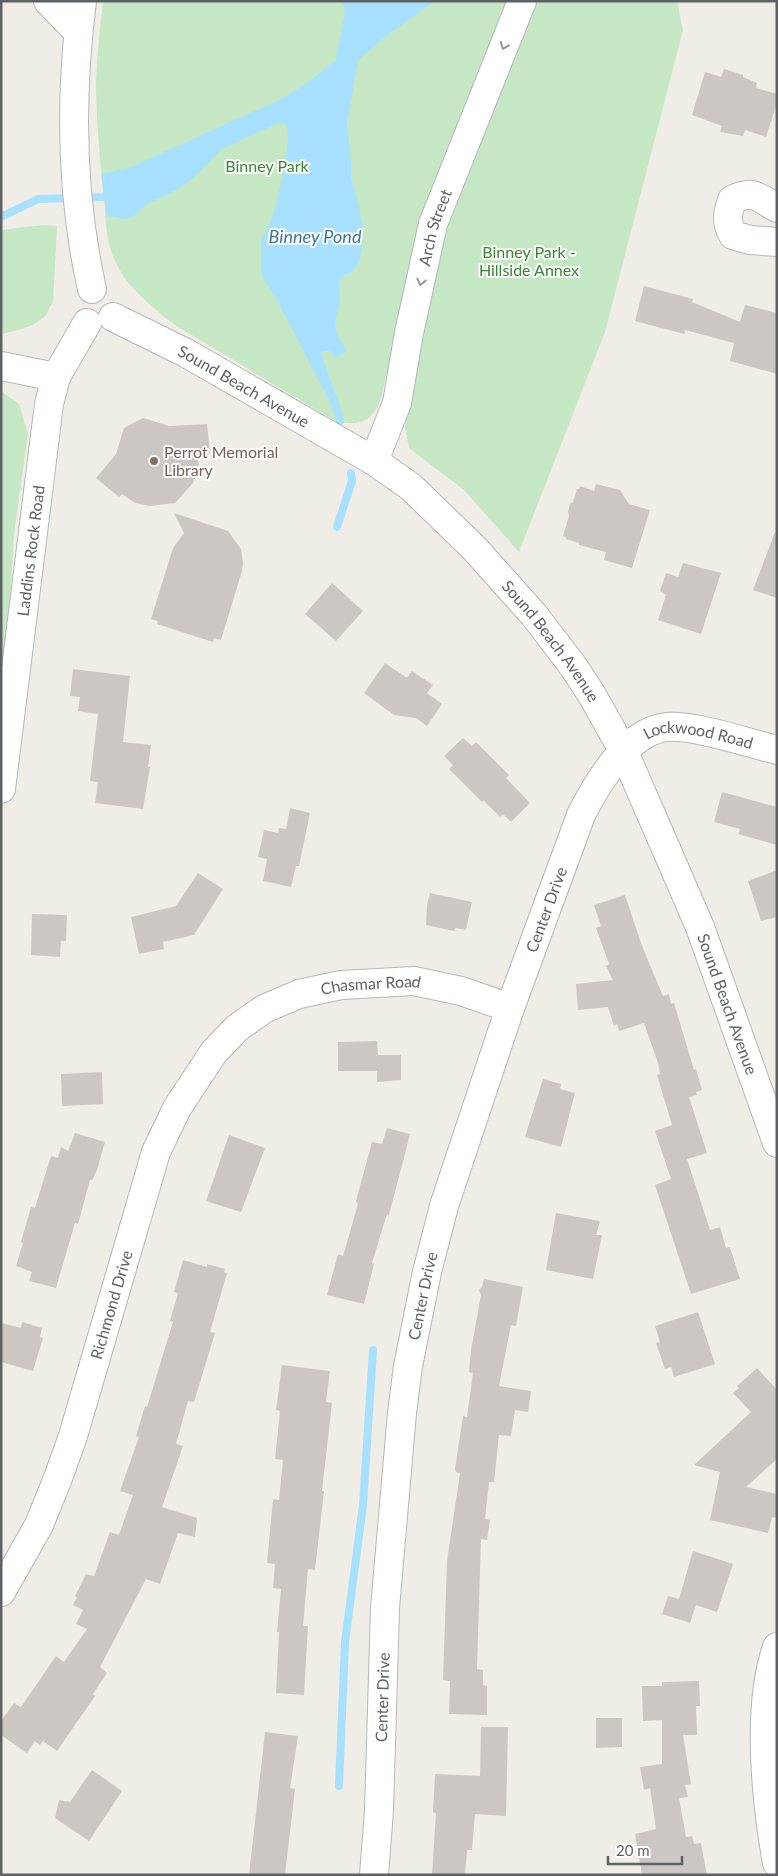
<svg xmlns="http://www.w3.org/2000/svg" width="778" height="1876" font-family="Lato,sans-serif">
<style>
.green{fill:#c6e7c3}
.water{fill:#a7e1ff}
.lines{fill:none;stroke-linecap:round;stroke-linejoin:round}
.stream{stroke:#a7e1ff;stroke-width:8}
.building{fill:#ccc7c3}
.minor-casing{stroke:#b3b7bb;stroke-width:30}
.minor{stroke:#fff;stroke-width:28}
.oneway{stroke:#96999c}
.education-dot{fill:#8d6e63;stroke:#fff;stroke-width:2}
.labels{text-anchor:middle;stroke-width:4;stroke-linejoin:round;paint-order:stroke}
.park-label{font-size:16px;fill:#398635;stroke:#fff}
.street-label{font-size:16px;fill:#5e6267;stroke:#fff}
.education-label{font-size:16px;fill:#785e54;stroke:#fff;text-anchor:start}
.water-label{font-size:18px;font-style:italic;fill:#3c77a1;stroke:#fff}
</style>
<rect width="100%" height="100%" fill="#f0ede6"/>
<g class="green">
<path d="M103,1h413l-95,226 -40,171c-8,25 -23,28 -46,23l-160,-96c-20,-15 -47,-37 -58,-60 -11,-20 -11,-44 -13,-66 -4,-39 -8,-79 -8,-118 1,-27 4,-53 7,-80z"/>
<path d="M530,1h147l6,29 -78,302 -86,220 -55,-62 -55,-42 -4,-21 14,-95 23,-102z"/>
<path d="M43,225l14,1 -4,77c-4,4 -4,6 -6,10 -7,12 -33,19 -46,21v-104z"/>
<path d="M1,391l18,13 9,29 -14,101 -7,118 -6,52z"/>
</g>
<path class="water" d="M342,1h93l-46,33 -31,26 -11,64 4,38v17l6,18 6,30v11l-4,25 -7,9c-18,5 -12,15 -12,29 0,6 -3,11 -4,16 -3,13 5,24 11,34l-12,7 -5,-7h-5l-4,2 19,55 -9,-4 -54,-104 -14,-22 -2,-10v-27l13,-28 11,-47 3,-27 -1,-13 -4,-3 -7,1 -54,25 -29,29 -13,10 -34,17 -12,11 -8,3 -19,-3 -6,-42 30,-7 152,-69 25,-16 28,-22 9,-49z"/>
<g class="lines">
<g class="stream">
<path d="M1,217l37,-18 67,-2 9,-4"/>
<path d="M333,397l7,24"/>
<path d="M337,527l15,-46 -1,-8"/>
<path d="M339,1786l6,-144 18,-137 10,-155"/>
</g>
</g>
<g class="building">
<path d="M724,69l19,6v2l14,6 -1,5 21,6v9l-11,34 -21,-7 -2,6 -23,-4 2,-6 -30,-11 13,-43 16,5z"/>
<path d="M644,286l49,13 -1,3 48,20 5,-17 32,8v61l-47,-13 4,-18 -49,-13 -1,4 -49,-13z"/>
<path d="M143,418l26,8 38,-2 3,29 -12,1 1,14 -6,15 -18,20 -25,3 -15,-3 -13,-9 -3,3 -23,-19 20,-24 8,-26z"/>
<path d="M596,484l24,6 9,14 21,6 -18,58 -28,-8 2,-8 -27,-7v-2l-13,-4v-2l-3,-1 6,-20 -1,-4 2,-8 3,-2 4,-13h2l1,-3 14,5z"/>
<path d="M174,513l54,18 13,18 2,14 -1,8 -21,69 -7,-2 -1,4 -56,-18 1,-3 -7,-2 22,-71 11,-15z"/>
<path d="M775,532l2,1v65l-24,-8z"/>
<path d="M683,563l38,10 -20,61 -43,-14 8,-25 -6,-4 6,-18 12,4z"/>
<path d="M332,583l31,28 -27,30 -31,-27z"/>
<path d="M385,663l22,15 5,-7 21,14 -6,8 15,11 -15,22 -11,-8 -22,-3 -30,-22z"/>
<path d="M73,669l57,7 -7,66 28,3 -3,22h2l-7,42 -48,-6 3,-21 -8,-1 8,-67 -20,-3 2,-14 -10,-1z"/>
<path d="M463,738l9,8 4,-4 33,33 -3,3 24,25 -19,19 -8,-8 -3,3 -16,-16 -2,1 -33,-33 4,-4 -9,-9z"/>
<path d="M722,792l55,15v38l-39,-11 2,-5 -26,-7z"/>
<path d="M290,808l20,5 -11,53h-3l-5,21 -28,-6 4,-22 -9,-2 6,-27 14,3 1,-5 7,1z"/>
<path d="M777,870v47l-16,4 -13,-40z"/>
<path d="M198,873l25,16 -29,46 -31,7 1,7 -25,5 -8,-37 45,-11z"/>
<path d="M430,893l42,9 -6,28 -11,-2 -1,3 -28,-6 1,-20z"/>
<path d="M625,895l17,51 21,50 6,-2 2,10 3,-1 20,67 2,-1 6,21 -6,2 1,3 -8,2 18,56 -20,6 23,71 10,-3 6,21 4,-1 10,32 -49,15 -36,-109 16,-6 -16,-48 17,-6 -15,-50 3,-1 -2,-11 -14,-40 -25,8 -2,-7 -3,2 -6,-19 -30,3 -2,-26 37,-4 -7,-14 3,-2 -13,-36 5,-2 -7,-21z"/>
<path d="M32,914l35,1 -1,26h-5l-1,16 -29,-2z"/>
<path d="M377,1041l1,14h23v25l-24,2v-11h-39v-29z"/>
<path d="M102,1072l1,32 -41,2 -1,-32z"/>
<path d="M543,1079l18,5 -1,5 15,4 -14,54 -36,-10z"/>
<path d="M387,1128l23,6 -21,81 -2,-1 -15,49 2,1 -10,40 -37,-9 11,-41 5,2 15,-52 -2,-3 16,-59 10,2z"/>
<path d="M75,1133l30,9 -8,28 -5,10h-2l-12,44 -3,-1 -19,65 -27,-7 3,-9 -16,-6 7,-23 -2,-1 10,-35 4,1 16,-52 7,2 3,-11 7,4z"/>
<path d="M229,1135l36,13 -24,64 -35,-11z"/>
<path d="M556,1213l44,8 -4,14h6l-9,44 -47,-9z"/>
<path d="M183,1260l24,7v-3l18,5 -1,3 3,1 -17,59 5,1 -21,69 -6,-1 -12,43 7,2 -21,61 35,11 -2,19 -17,-4 -18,51 -14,-5 -46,88 7,6 -14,21 2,2 -38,55 -14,-10 -3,4 -5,-4 -8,12 -26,-18v-14l13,-18 7,4 35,-51 8,6 23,-33 -11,-5 7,-14 -10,-5 4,-8 -2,-1 11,-22 8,2 16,-44 9,3 14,-40 -13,-4 19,-54 -3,-1 9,-30 2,1 26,-85 -3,-1 8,-28 -4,-1z"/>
<path d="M484,1279l39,8 -7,39 -5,-1 -12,61 32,5 -3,21 -13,-2 -4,26 -12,-1 -5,47h-5l-4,37 5,1 -3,20 -6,-1 -4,130 6,1v15l4,1v29l-38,-1 1,-33 -7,-1 4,-119 13,-88 -4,-1 -1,-3 8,-53 4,1 6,-44 -4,-1 2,-22 10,-55 -2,-5 3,-3z"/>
<path d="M698,1312l17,52 -41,13 -3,-10 -6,2 -9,-26 4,-1 -5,-16z"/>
<path d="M22,1322l20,6 -2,9 3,1 -10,33 -32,-9v-39l20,5z"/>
<path d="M282,1365l48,6 -4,31 6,1 -10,88h2l-9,79 -7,-1 -5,57h5l-4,69 -28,-2 3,-61h-2l4,-43 -8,-1 2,-24 -8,-1 6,-64 6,1 4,-40 -8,-1 5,-48 -4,-1z"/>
<path d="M757,1368l20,22v69l-31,28 31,7v24l-5,-1 -4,16 -58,-13 10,-48 -26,-7 57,-53 -18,-19 6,-5 -2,-2z"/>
<path d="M693,1551l40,13 -16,48 -21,-7 -6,18 -28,-9 6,-18 11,3z"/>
<path d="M699,1681l1,25h-4l1,29h-14l8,49 -6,1 3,12 -9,1 7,39 6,-1 2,8 7,-1 6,32h-65l-7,-41 21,-5 -6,-41 -6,2 -4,-23 22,-3v-44l-19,1 -1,-35h20v-4z"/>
<path d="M596,1718h26v29l-26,1z"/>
<path d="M481,1727h27l-2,89 -31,-2 -3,36h-5l-2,24 -33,1 4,-62 -3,-1 2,-38 45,2z"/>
<path d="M265,1732l33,4 -8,52 5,1 -10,86h-36z"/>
<path d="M92,1770l30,21 -33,50 -34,-23 4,-18 11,2z"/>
</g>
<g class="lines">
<g class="minor-casing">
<g id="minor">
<path d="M48,1l30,31"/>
<path d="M82,1c-12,94 -11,195 10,288"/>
<path d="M777,208c-19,-11 -24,-19 -45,-8 -5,14 -6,22 1,35l17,5 27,2"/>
<path id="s1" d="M113,317l73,36 188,108 37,26 64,62 59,66 39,51 19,29 32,57 76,175 77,216"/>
<path d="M1,366l55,11"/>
<path id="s2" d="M374,461l23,-58 12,-70 24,-109 89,-223"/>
<path id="s3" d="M1,789l48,-385 7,-27 31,-54"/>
<path id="s4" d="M1,1592l38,-67 19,-47 15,-42 83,-284 21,-44 37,-56 23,-24 27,-19 35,-15 42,-9 73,-4 47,10 49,17"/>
<path d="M777,1647c-21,60 -11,154 0,216"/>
<path id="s5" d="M374,1875l5,-64 6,-203 17,-195 6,-47 19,-94 17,-66 66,-198 71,-193c16,-32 47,-84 86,-88 29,-2 81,16 110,23"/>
</g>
</g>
<use href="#minor" class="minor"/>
</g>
<defs><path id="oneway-chevron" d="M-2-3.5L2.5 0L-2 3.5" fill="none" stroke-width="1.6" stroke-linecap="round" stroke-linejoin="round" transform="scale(1.25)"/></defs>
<g class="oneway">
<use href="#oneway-chevron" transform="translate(504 46) rotate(112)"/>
<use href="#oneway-chevron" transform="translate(421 282) rotate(102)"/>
</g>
<circle class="education-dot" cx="154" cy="461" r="5"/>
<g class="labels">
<g class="park-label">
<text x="267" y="172">Binney Park</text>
<text x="529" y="258">Binney Park -<tspan x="529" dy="18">Hillside Annex</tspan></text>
</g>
<g class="street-label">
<text dy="6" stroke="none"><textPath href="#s2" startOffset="242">Arch Street</textPath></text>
<text dy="6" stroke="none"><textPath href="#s1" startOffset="148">Sound Beach Avenue</textPath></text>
<text dy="6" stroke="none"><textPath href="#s3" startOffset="240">Laddins Rock Road</textPath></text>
<text dy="6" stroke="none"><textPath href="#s1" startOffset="552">Sound Beach Avenue</textPath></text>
<text dy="6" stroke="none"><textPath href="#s5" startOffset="1248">Lockwood Road</textPath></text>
<text dy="6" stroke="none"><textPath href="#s5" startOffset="988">Center Drive</textPath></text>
<text dy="6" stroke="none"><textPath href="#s4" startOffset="761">Chasmar Road</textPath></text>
<text dy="6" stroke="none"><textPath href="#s1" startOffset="958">Sound Beach Avenue</textPath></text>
<text dy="6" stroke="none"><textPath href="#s5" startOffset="582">Center Drive</textPath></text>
<text dy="6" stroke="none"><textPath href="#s4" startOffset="309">Richmond Drive</textPath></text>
<text dy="6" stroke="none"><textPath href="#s5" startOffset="178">Center Drive</textPath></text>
</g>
<g class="education-label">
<text x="164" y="458">Perrot Memorial<tspan x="164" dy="18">Library</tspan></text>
</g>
<g class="water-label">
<text x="315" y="243">Binney Pond</text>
</g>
</g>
<rect width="778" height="1876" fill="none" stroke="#5e6267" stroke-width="5"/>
<path d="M608 1856v8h74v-8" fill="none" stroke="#5e6267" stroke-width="2.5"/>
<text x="616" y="1856" font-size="15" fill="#5e6267" stroke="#ffffff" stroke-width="4" paint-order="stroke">20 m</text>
</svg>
